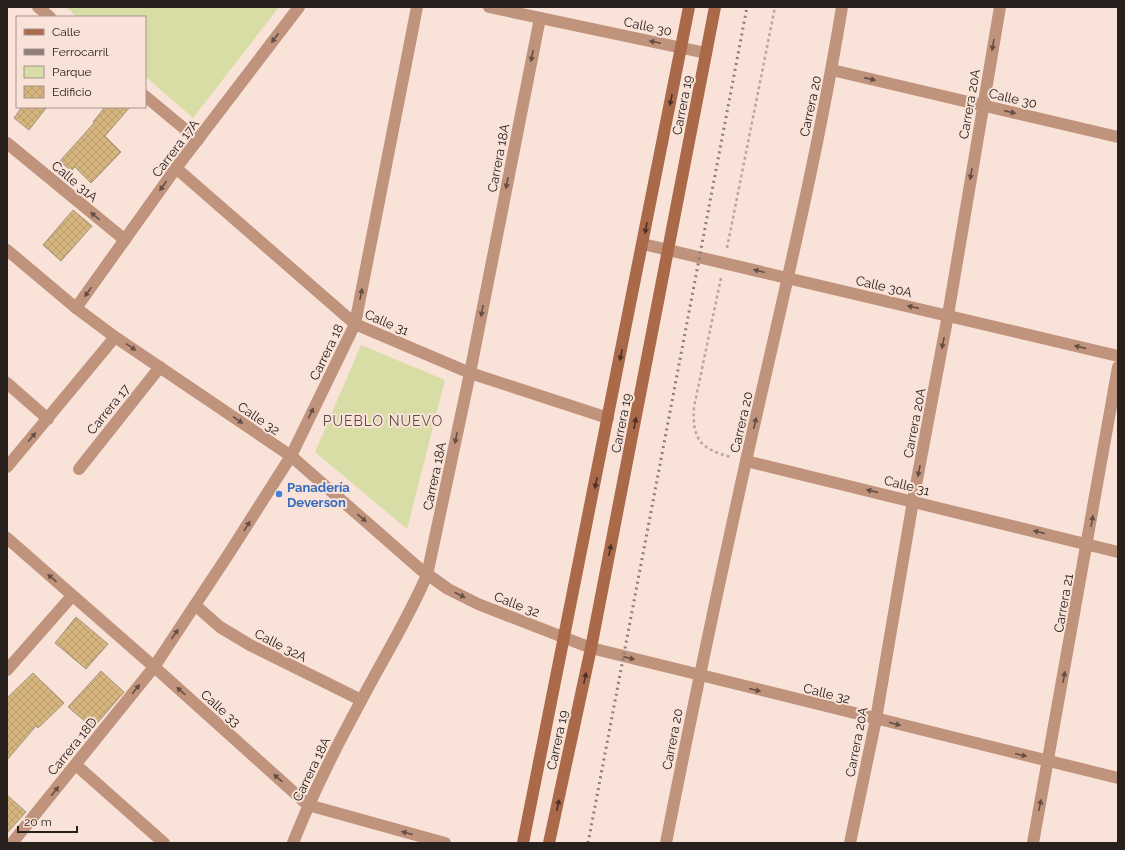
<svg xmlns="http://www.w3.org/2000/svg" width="1125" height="850" font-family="Raleway,sans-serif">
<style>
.green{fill:#d7dda4}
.building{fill:url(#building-cross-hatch);stroke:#a19684}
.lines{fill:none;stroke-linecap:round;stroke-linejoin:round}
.path{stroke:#baa79f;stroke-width:2.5;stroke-dasharray:3 3;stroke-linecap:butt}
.street{stroke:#c0937d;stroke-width:12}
.secondary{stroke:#aa6948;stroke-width:12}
.rail{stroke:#8d7e77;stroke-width:3;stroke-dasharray:2 4;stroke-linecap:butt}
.oneway{fill:#654e43}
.oneway2{fill:#483227}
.shop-dot{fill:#3f7fe0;stroke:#f9e2d8;stroke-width:1.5}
.labels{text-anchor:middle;stroke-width:4;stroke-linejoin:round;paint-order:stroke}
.street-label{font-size:13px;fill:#28201c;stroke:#f9e2d8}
.shop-label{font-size:13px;font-weight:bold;fill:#366cbe;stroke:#f9e2d8;text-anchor:start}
.neighbourhood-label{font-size:14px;letter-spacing:1px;fill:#5e4b43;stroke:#f9e2d8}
</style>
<defs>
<pattern id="building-cross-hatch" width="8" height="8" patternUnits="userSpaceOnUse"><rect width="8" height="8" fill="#d6b57f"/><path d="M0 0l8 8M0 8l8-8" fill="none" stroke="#b89b6d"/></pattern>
</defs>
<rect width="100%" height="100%" fill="#f9e2d8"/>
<g class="green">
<path d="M66,7h213l-86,111 -48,-42v-59h-68z"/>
<path d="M361,345l84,35 -38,149 -92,-77z"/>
</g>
<g class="building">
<path d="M22,107h25l-18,23 -15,-12z"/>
<path d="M105,107h25l-25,29 16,16 -30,31 -16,-16 -4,4 -11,-10 34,-38 -1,-1z"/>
<path d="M73,210l19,16 -31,35 -18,-16z"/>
<path d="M76,617l32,27 -22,25 -31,-26z"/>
<path d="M101,671l23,21 -31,36 -25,-21z"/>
<path d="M33,673l31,30 -26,25 -2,-2 -29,34v-62z"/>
<path d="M7,795l19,17 -19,21z"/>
</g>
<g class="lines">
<g class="path">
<path d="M727,248l48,-241"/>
<path d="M721,278l-27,129c-2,32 6,42 37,50"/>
</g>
<g class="street">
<path d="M38,7l12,10"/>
<path d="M489,7l217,46"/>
<path d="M832,70l286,67"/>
<path d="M145,96l53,44"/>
<path d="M7,143l118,97"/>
<path d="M176,168l179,156 115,49 138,45"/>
<path d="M643,244l475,112"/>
<path d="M7,250l69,58 39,29 176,119 129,113 28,20 30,15 113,44 527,130"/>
<path d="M76,308l100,-140 123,-161"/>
<path d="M7,383l41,36"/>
<path d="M746,461l372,91"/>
<path d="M7,467l108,-130"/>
<path d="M79,469l81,-102"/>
<path d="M7,538l153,134 148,133 137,38"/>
<path d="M195,605l25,22 30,18 111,55"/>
<path d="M7,670l65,-74"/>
<path d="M76,765l88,78"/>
<path d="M12,843l142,-176 74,-112 63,-99 64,-132 62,-317"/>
<path d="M293,843c19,-49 43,-96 68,-142 22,-42 47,-82 66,-126l43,-202 70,-355"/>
<path d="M666,843c25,-128 52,-255 80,-382 34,-151 71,-301 96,-454"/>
<path d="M850,843l26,-124 37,-218 35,-186 52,-308"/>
<path d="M1033,843l85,-476"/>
</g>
<g class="secondary">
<path d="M523,843l166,-836"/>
<path d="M549,843l42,-195 124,-641"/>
</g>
<path class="rail" d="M588,843l159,-836"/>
</g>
<defs><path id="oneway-solid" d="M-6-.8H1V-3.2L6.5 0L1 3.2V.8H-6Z"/></defs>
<g class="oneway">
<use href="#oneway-solid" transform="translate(275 38) rotate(127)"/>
<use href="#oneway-solid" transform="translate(655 42) rotate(-168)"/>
<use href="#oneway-solid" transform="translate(993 45) rotate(100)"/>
<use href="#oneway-solid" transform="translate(532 56) rotate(101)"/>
<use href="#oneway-solid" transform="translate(870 79) rotate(13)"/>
<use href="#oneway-solid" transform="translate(1010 112) rotate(13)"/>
<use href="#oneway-solid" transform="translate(971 174) rotate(99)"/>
<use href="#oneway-solid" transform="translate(507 183) rotate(101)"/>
<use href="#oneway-solid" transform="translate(163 186) rotate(125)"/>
<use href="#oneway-solid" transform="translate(95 216) rotate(-140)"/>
<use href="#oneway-solid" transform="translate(759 271) rotate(-166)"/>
<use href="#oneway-solid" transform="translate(88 292) rotate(126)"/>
<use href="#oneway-solid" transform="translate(361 294) rotate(-79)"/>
<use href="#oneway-solid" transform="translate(913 307) rotate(-167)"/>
<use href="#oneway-solid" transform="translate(482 311) rotate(101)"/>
<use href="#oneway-solid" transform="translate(943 343) rotate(101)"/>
<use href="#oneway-solid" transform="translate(131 347) rotate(34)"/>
<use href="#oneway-solid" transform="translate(1080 347) rotate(-167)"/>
<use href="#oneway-solid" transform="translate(311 413) rotate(-64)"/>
<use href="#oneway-solid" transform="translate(238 420) rotate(34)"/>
<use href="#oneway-solid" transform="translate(755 423) rotate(-77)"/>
<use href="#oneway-solid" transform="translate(32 437) rotate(-49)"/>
<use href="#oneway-solid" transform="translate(456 438) rotate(102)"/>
<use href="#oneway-solid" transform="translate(919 471) rotate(101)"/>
<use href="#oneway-solid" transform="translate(872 491) rotate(-167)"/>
<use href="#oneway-solid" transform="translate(362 518) rotate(41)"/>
<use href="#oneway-solid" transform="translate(1092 521) rotate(-80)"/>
<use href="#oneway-solid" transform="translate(247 526) rotate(-58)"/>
<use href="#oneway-solid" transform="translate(1039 532) rotate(-166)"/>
<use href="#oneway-solid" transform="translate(52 578) rotate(-139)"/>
<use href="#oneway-solid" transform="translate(460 595) rotate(27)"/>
<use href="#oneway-solid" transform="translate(175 634) rotate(-56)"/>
<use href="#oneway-solid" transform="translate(629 658) rotate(15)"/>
<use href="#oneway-solid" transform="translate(1064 677) rotate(-80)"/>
<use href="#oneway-solid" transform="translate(136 689) rotate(-51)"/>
<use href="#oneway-solid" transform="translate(755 690) rotate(14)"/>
<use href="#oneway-solid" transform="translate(181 691) rotate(-138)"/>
<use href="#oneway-solid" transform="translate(895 724) rotate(14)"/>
<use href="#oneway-solid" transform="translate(1021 755) rotate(14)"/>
<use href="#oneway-solid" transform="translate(278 778) rotate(-138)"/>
<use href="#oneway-solid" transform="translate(55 791) rotate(-51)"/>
<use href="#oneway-solid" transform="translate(1040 805) rotate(-79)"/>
<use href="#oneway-solid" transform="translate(407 833) rotate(-165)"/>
</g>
<g class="oneway2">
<use href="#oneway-solid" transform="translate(671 100) rotate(101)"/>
<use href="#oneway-solid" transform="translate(646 228) rotate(101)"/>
<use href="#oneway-solid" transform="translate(621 355) rotate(101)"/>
<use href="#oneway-solid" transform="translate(635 423) rotate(-79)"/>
<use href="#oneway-solid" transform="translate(596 483) rotate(101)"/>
<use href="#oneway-solid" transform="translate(610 550) rotate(-79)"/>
<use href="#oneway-solid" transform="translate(585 678) rotate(-78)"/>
<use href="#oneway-solid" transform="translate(558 805) rotate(-78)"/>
</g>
<circle class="shop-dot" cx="279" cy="494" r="4"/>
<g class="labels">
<g class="street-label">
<text transform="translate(648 26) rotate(12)" y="5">Calle 30</text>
<text transform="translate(1013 98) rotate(13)" y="5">Calle 30</text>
<text transform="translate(969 104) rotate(-80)" y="5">Carrera 20A</text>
<text transform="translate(682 105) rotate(-79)" y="5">Carrera 19</text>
<text transform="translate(810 106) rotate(-78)" y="5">Carrera 20</text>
<text transform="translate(175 148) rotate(-53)" y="5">Carrera 17A</text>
<text transform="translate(498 158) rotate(-79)" y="5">Carrera 18A</text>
<text transform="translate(75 181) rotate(40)" y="5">Calle 31A</text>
<text transform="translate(884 286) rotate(13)" y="5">Calle 30A</text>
<text transform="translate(387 322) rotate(23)" y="5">Calle 31</text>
<text transform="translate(326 352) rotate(-64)" y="5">Carrera 18</text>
<text transform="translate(108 409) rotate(-51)" y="5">Carrera 17</text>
<text transform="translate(259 418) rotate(34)" y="5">Calle 32</text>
<text transform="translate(741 422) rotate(-77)" y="5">Carrera 20</text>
<text transform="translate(621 423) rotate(-79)" y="5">Carrera 19</text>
<text transform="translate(914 423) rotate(-79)" y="5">Carrera 20A</text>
<text transform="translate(434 476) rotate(-78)" y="5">Carrera 18A</text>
<text transform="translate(907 485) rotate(14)" y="5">Calle 31</text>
<text transform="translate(1063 603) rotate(-80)" y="5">Carrera 21</text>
<text transform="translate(517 604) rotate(21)" y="5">Calle 32</text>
<text transform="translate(281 645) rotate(27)" y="5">Calle 32A</text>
<text transform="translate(827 693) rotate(14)" y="5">Calle 32</text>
<text transform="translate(221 708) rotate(42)" y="5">Calle 33</text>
<text transform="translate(672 739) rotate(-79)" y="5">Carrera 20</text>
<text transform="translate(557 740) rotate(-78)" y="5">Carrera 19</text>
<text transform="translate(856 742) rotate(-79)" y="5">Carrera 20A</text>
<text transform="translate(72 746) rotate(-51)" y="5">Carrera 18D</text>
<text transform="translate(311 769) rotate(-64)" y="5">Carrera 18A</text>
</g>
<g class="shop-label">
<text x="287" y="492">Panadería<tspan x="287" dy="15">Deverson</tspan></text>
</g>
<g class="neighbourhood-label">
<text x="383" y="426">PUEBLO NUEVO</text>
</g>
</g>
<rect width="1125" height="850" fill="none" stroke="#28201c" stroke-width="16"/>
<rect x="16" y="16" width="130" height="92" fill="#f9e2d8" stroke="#a5948d"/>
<rect x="24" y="29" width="20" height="6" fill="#aa6948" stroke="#a5948d"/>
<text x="52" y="36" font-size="12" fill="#28201c">Calle</text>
<rect x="24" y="49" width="20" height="6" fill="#8d7e77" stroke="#a5948d"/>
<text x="52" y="56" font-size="12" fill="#28201c">Ferrocarril</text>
<rect x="24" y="66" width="20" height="12" fill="#d7dda4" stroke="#a5948d"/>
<text x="52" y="76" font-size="12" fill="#28201c">Parque</text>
<rect x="24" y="86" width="20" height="12" fill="url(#building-cross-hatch)" stroke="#a5948d"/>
<text x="52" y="96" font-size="12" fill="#28201c">Edificio</text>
<path d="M18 826v6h59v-6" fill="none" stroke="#28201c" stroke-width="2"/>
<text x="24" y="826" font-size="12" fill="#28201c" stroke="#f9e2d8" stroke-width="3" paint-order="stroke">20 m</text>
</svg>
